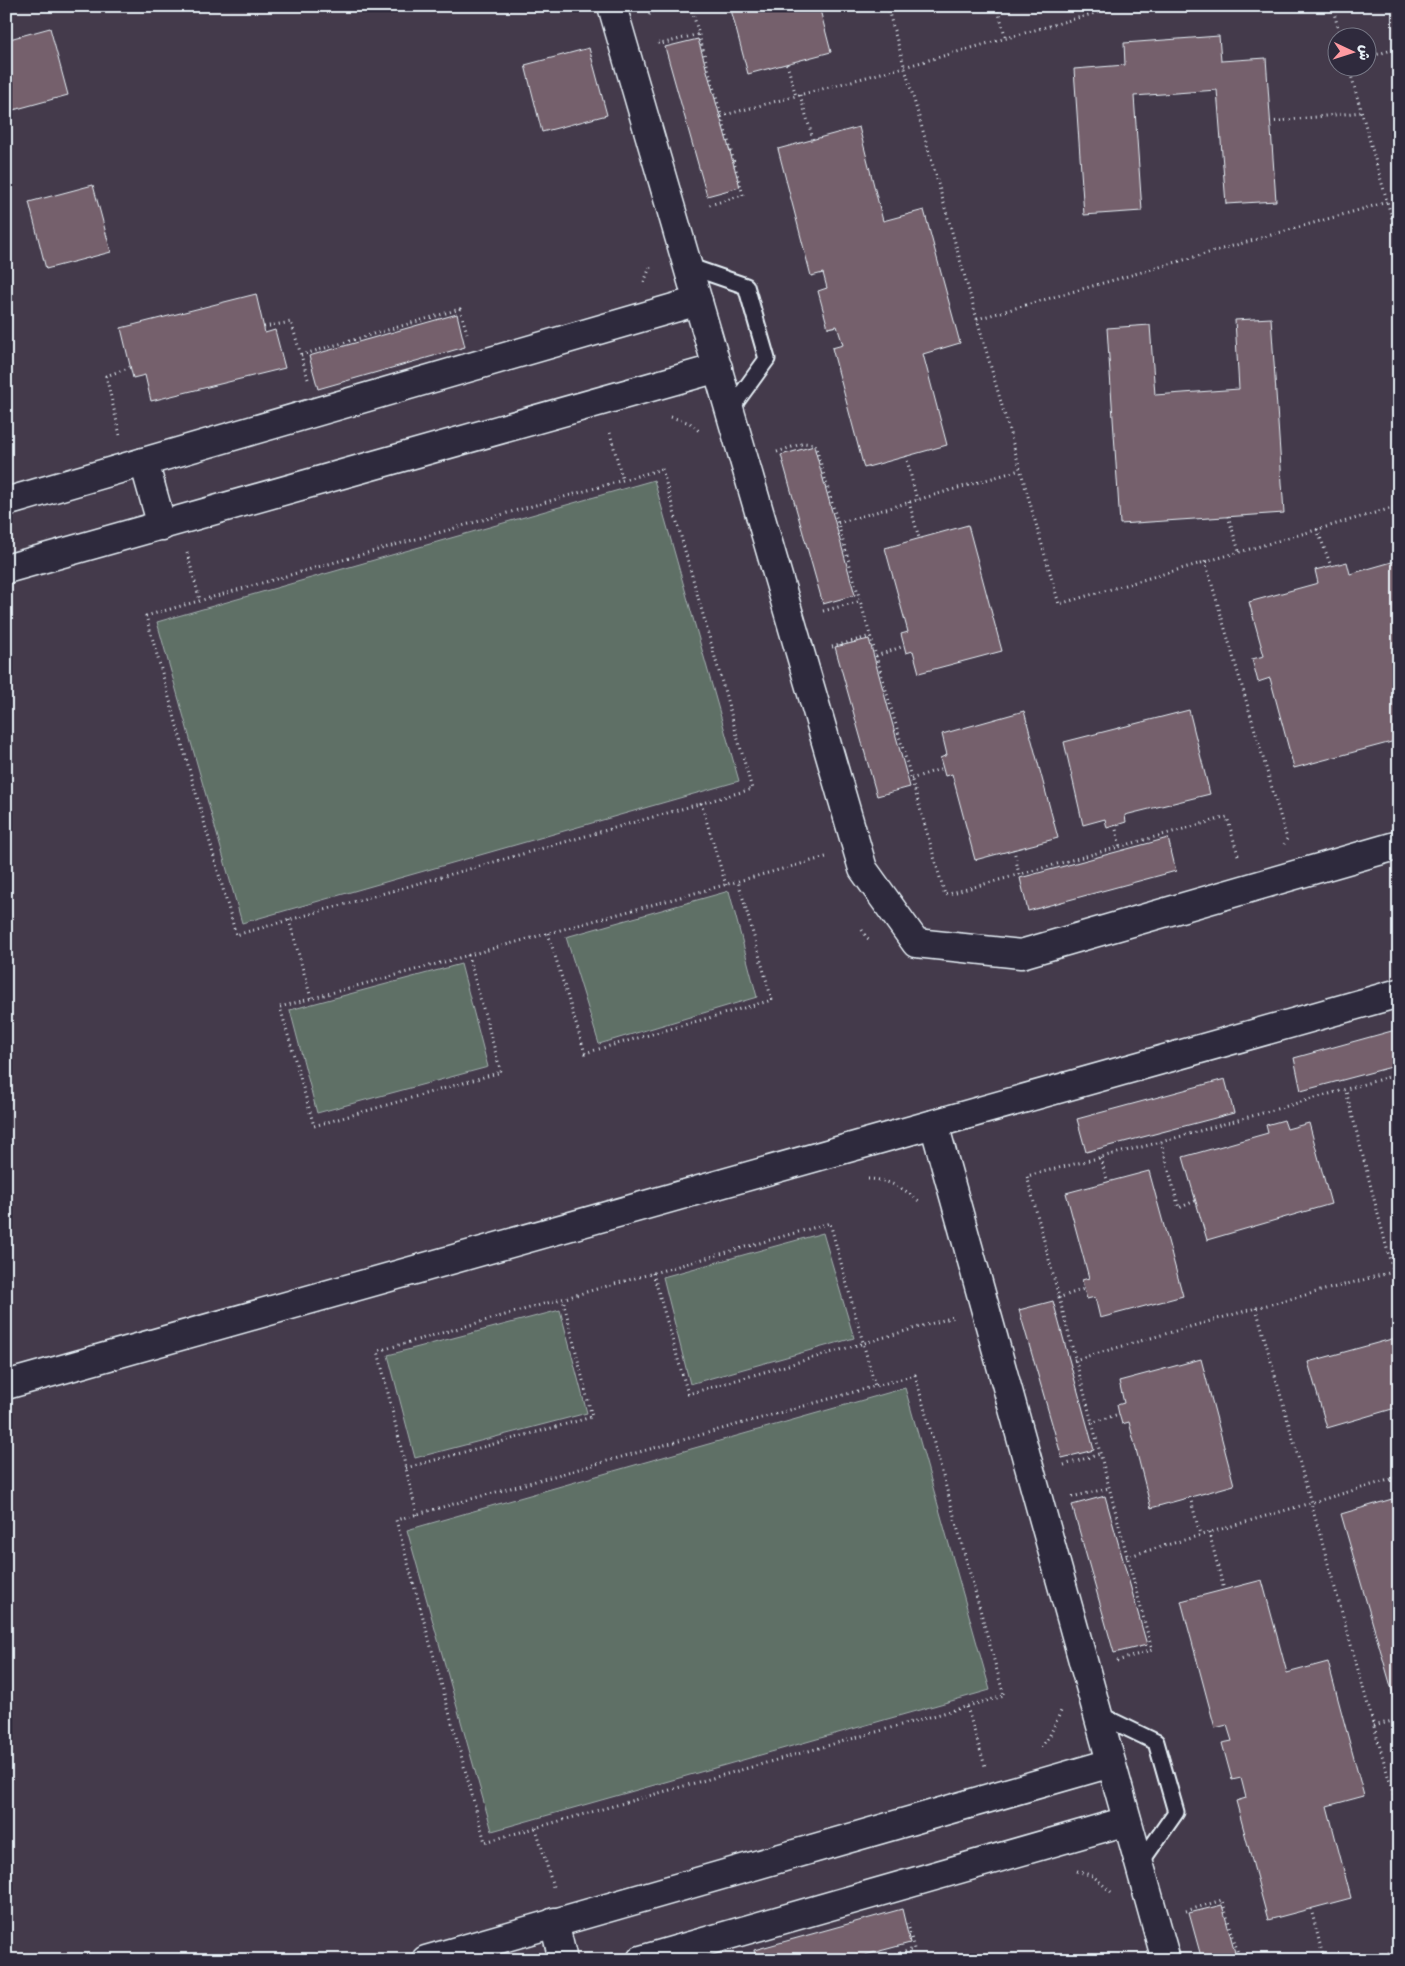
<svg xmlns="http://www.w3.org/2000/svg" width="1405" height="1966" font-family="'Patrick Hand','Playpen Sans Arabic',sans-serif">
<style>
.green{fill:#5e6f66;stroke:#a3b0af}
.building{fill:#75616c;stroke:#e8f1f8}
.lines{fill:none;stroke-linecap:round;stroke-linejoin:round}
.service-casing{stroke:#e8f1f8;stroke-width:19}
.minor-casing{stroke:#e8f1f8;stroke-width:31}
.path{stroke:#e8f1f8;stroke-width:3;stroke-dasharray:1 4;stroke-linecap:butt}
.service{stroke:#2f2a3d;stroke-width:15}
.minor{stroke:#2f2a3d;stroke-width:28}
</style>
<rect width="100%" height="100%" fill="#443a4b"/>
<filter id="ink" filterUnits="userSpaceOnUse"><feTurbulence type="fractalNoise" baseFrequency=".02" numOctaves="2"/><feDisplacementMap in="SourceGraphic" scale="10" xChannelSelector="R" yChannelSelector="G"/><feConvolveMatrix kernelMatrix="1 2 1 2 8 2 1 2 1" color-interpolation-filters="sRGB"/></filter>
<g filter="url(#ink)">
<g class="green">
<path d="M654,480l85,301 -497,142 -85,-301z"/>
<path d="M729,891l28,106 -158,47 -33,-107z"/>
<path d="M461,964l27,103 -171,46 -27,-103z"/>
<path d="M823,1233l31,105 -164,46 -27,-107z"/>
<path d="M560,1310l27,103 -172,45 -27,-103z"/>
<path d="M905,1388l85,302 -498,141 -85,-301z"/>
</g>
<g class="building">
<path d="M730,6h89l12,46 -83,22z"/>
<path d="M50,28l18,67 -62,17v-72z"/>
<path d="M1219,36l2,25 45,-3 10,143 -50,3 -9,-114 -83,6 8,115 -58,4 -10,-146 51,-4 -1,-22z"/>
<path d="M698,39l42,148 -33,9 -42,-149z"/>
<path d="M589,48l18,67 -65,17 -17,-67z"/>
<path d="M859,127l24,94 41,-11 36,133 -37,11 24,91 -83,23 -32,-120 11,-3 -6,-19 -9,2 -10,-37 9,-3 -4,-15 -12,3 -33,-127z"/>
<path d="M93,185l18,67 -65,17 -17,-67z"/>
<path d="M256,294l9,39 10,-3 10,38 -134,33 -6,-26 -12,3 -12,-50z"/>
<path d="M457,314l8,33 -147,42 -9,-33z"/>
<path d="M1271,318l13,195 -164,11 -13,-196 43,-3 5,70 84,-6 -4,-69z"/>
<path d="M814,446l41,149 -32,9 -42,-149z"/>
<path d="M968,525l34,126 -83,22 -6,-22 -7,2 -5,-19 7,-2 -23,-84z"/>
<path d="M1399,560v180l-105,28 -24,-90 -12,4 -6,-23 12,-3 -15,-54 69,-19 -3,-13 32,-8 3,12z"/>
<path d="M869,639l41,148 -33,9 -42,-149z"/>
<path d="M1189,710l21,84 -85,21 1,7 -19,6 -2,-9 -22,6 -19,-83z"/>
<path d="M1024,711l34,127 -83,22 -23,-86 -7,2 -5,-18 7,-3 -5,-21z"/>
<path d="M1168,838l8,33 -148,40 -8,-33z"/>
<path d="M1399,1029v36l-98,26 -7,-33z"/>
<path d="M1225,1079l9,34 -148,39 -9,-33z"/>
<path d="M1284,1120l3,9 22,-6 22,81 -124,36 -24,-83 85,-24 -2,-8z"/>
<path d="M1149,1171l34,125 -83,22 -5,-21 -8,2 -3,-10 -2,-9 7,-2 -23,-85z"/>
<path d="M1053,1301l41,149 -32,8 -43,-148z"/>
<path d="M1399,1337v70l-72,21 -19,-66z"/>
<path d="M1201,1359l33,126 -83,23 -22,-86 -7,2 -3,-10 -2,-9 7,-2 -5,-22z"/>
<path d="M1105,1496l42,149 -33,8 -42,-148z"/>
<path d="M1399,1497v206l-3,1 -55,-190z"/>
<path d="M1262,1580l25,93 41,-11 36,134 -37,10 24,92 -83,22 -32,-119 10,-3 -5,-20 -9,2 -10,-37 10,-2 -5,-16 -12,3 -34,-127z"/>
<path d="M1222,1905l15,55h-35l-13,-47z"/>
<path d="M902,1909l8,34 -64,17h-90l-2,-10z"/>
</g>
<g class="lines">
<g class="service-casing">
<g id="service">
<path d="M688,266l58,20 21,73 -37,51"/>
<path d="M1098,1714l58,28 20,70 -37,53"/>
</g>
</g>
<g class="minor-casing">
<g id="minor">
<path d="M612,6l251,863 53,74 105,11 378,-109"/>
<path d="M144,462l18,64"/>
<path d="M6,502l692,-201"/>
<path d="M6,569l712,-201"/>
<path d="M934,1124l232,836"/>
<path d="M6,1385l1393,-392"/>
<path d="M554,1922l9,38"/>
<path d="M426,1960l685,-197"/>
<path d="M641,1960l486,-139"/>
</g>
</g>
<g class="path">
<path d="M691,6l52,189 -37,11"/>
<path d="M887,6l172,598 340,-98"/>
<path d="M997,6l9,33"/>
<path d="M1332,6l9,32"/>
<path d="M649,15l2,-3 23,-6"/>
<path d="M658,43l3,1 38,-10"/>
<path d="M1368,57l31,-9"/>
<path d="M787,64l9,32"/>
<path d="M1349,68l50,175"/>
<path d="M800,95l13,44"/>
<path d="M721,116l183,-49 216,-61"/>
<path d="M1270,122l92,-10"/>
<path d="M644,282l7,-17"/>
<path d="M977,319l410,-117"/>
<path d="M264,327l27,-5 10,33"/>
<path d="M308,379l-7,-24 159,-46 7,24"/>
<path d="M671,417l19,6 10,9"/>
<path d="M610,433l13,48"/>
<path d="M120,435l-14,-59 25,-9"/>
<path d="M777,452l27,-9 11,1 130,451 282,-78 11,38 3,1"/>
<path d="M906,456l11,44"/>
<path d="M662,469l90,320 -516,146 -90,-319z"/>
<path d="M909,502l10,36"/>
<path d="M1228,516l11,35"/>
<path d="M838,523l182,-53"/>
<path d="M1317,529l14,37"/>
<path d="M187,553l13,47"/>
<path d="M1205,561l82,278 -3,5"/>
<path d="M823,611l38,-10"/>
<path d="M832,647l39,-11"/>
<path d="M876,656l28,-10"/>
<path d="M1395,740l4,15"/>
<path d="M911,779l32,-11"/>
<path d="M701,803l25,82"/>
<path d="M1115,825l5,22"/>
<path d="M1014,849l5,26"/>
<path d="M289,920l22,78"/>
<path d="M862,930l4,7 4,3"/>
<path d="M548,933l37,120 187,-53 -34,-119"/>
<path d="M468,955l33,117 -187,54 -34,-119 546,-150"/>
<path d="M1161,1142l18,66 16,-7"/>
<path d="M1100,1158l8,24"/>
<path d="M868,1179c20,0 37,10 52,23"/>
<path d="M1393,1272l6,16"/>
<path d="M653,1273l35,121 266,-77"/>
<path d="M1058,1298l26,-9"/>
<path d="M1256,1308l143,507"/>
<path d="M1074,1360l182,-52 137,-36 -47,-181"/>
<path d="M915,1375l89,321 -519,146 -89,-322z"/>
<path d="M1091,1423l28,-9"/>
<path d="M1064,1465l36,-11"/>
<path d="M406,1468l186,-51 -29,-118"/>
<path d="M1072,1497l37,-9"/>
<path d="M1190,1497l10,37"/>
<path d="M417,1515l-39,-164 452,-128 45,163"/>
<path d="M1209,1532l15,58"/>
<path d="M1126,1557l273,-80"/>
<path d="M1117,1661l35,-11 -125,-474 134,-34 238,-68"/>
<path d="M967,1707l18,59"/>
<path d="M1374,1726l25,-7"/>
<path d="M1041,1747l9,-12 11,-24"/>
<path d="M536,1828l18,62"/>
<path d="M1077,1871l16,5 18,16"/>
<path d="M1311,1909l13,51"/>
<path d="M1186,1911l36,-11 18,60"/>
<path d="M876,1960l38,-11 -7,-29"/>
<path d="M1364,1960l35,-10"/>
</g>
<use href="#service" class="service"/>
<use href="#minor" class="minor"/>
</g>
</g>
<rect width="1405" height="1966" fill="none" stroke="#2f2a3d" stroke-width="25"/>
<rect x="12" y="12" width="1380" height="1941" fill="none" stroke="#e8f1f8" stroke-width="2" filter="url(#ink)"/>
<g transform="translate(1352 52) rotate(94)"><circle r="24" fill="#2f2a3d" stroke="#797a88"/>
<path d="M0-4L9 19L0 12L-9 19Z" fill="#ff9aa2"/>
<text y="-8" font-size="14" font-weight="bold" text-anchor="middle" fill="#e8f1f8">ش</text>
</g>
</svg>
